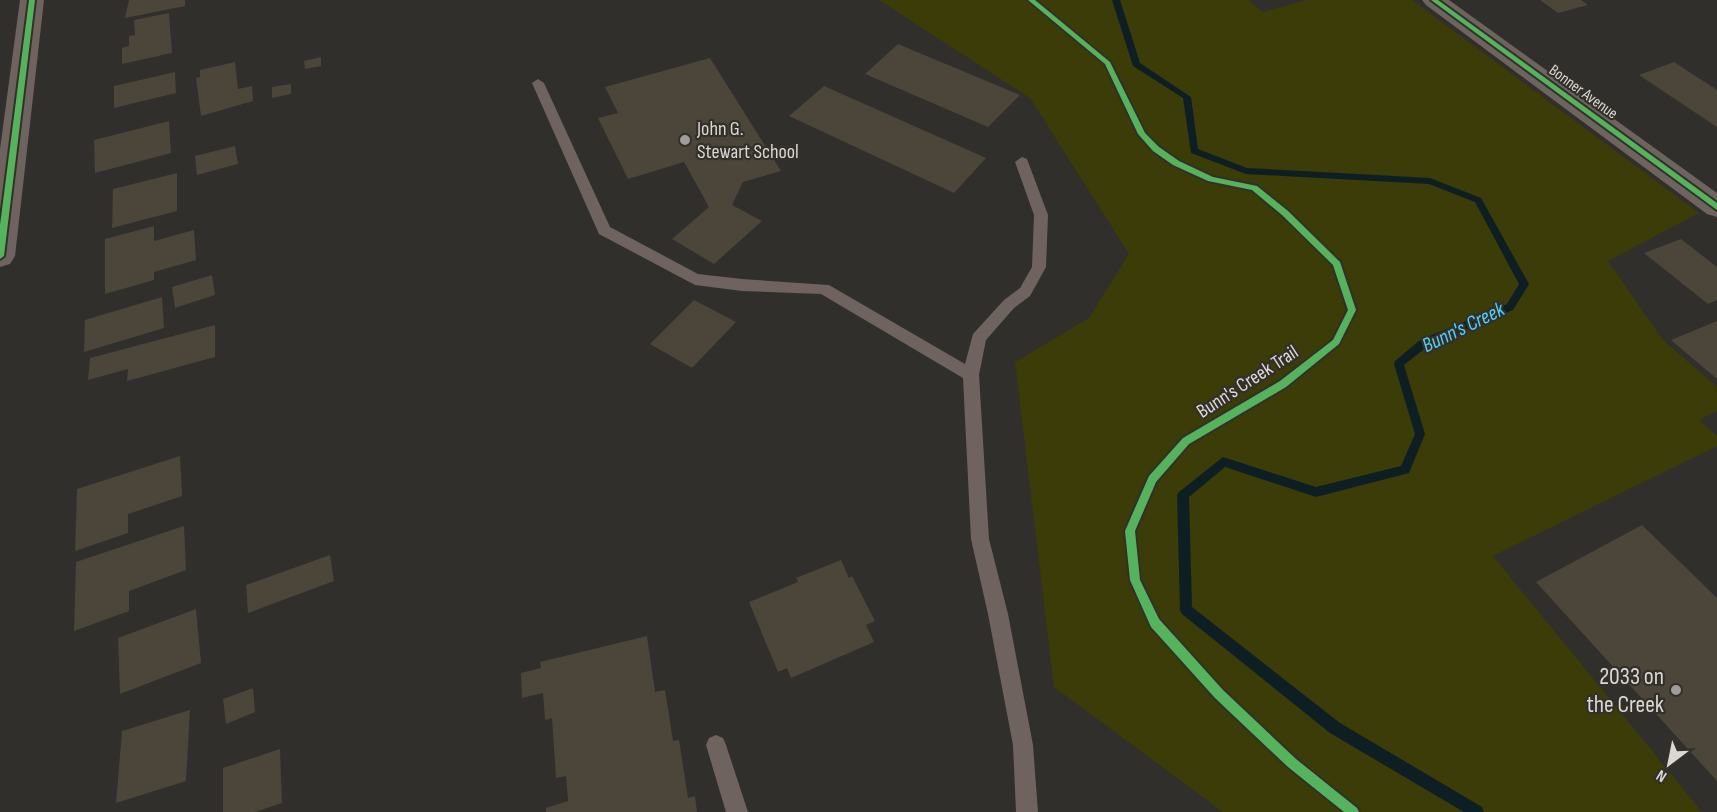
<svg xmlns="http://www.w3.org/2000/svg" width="1717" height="812" font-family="'Sofia Sans Condensed',sans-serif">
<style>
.green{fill:#3b3c07}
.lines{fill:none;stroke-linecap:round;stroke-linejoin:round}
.stream{fill:#0e1f24;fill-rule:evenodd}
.building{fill:#4b453a}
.service{fill:#6e635f;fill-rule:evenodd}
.minor{fill:#6e635f;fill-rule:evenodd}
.tertiary{fill:#6e635f;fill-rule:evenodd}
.cycleway-casing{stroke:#33302a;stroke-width:4}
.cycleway{fill:#56b35d;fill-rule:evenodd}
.poi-dot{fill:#9f9c99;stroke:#33302a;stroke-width:2}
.labels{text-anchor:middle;stroke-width:4.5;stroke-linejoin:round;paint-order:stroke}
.far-street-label{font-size:16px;fill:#dad7d4;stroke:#33302a}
.poi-label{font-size:20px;fill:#dad7d4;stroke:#33302a;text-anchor:start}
.street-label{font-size:20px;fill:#dad7d4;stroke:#33302a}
.water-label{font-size:21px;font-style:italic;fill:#4ed2fc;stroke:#33302a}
.near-poi-label{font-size:24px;fill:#dad7d4;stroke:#33302a;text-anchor:end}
</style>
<rect width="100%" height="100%" fill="#312f2c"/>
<path class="green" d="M879,0h369l15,12 44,-12h105l287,213 -91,48 55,79 54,47v24l-18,9 18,16v10l-224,110 209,256h-479l-169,-125 -39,-325 74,-44 40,-64 -99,-156z"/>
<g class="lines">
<path class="stream" d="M1112,0h8l20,63 51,34 7,52 49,19 183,10 51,20 48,86 -16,26 -85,36 -24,19 21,69 -16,39 -93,24 -91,-30 -36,30 3,110 148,116 142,84 2,5h-20l-134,-79 -148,-119 -2,-4 -3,-115 2,-3 44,-35 93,30 85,-21 14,-32 -21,-70 1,-3 25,-21 87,-36 12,-20 -44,-82 -46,-18 -183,-10 -55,-21 -8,-55 -50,-32z"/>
</g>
<g class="building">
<path d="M129,0h56v6l-60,12z"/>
<path d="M1540,0h41l7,5 -30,8z"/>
<path d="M169,13l3,40 -50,11v-16l7,-2v-10l6,-1 -1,-15z"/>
<path d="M898,44l122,51 -32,32 -123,-53z"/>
<path d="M321,57v9l-16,3 -1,-8z"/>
<path d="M710,58l71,113 -38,11 -11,23 30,16 -48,43 -42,-25 37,-32 -25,-45 -56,17 -30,-61 20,-5 -13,-26z"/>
<path d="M235,62l3,27 14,-3 1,15 -52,15 -5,-38 4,-1v-7z"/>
<path d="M1674,62l43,28v37l-78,-52z"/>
<path d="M175,72l1,21 -62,15v-22z"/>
<path d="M291,84v10l-19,4v-11z"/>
<path d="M824,86l162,72 -32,35 -165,-77z"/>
<path d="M169,121l2,32 -76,20 -1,-33z"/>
<path d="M235,146l3,18 -41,11 -2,-19z"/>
<path d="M177,173v38l-65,17 1,-39z"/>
<path d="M154,226v15l40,-11 2,30 -42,12v8l-49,14v-55z"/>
<path d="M1681,239l36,28v33l-9,4 -64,-51z"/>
<path d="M212,275l3,20 -40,13 -3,-21z"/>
<path d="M162,297l2,31 -80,24 1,-32z"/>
<path d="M694,300l42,22 -44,46 -42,-24z"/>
<path d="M1717,321v58l-46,-39z"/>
<path d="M215,325v32l-88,24 1,-12 -40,11 2,-22z"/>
<path d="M180,456l2,40 -54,18v19l-53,18 2,-62z"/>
<path d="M1642,525l75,73v183l-181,-199z"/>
<path d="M184,526l2,44 -57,21v20l-55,20 2,-69z"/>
<path d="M330,555l4,26 -86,32 -2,-28z"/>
<path d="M841,560l8,18 3,-2 23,45 -9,4 8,17 -83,36 -4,-10 -9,4 -29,-70 49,-20 -2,-4z"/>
<path d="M196,609l5,54 -81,31 -2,-56z"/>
<path d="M647,636l8,56 10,-2 8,51 6,-1 9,58 7,-2 2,16h-151v-4l22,-7 -2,-25 -10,2 -4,-60 -7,2 -2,-27 -21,5 -1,-25 20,-5 -1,-6z"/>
<path d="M253,688l2,24 -29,12 -3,-25z"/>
<path d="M190,710l-4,71 -70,22 6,-72z"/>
<path d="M280,749l2,54 -27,9h-32v-44z"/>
</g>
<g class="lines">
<g class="service">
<path d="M538,79l6,4 66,144 88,47 44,5 87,6 136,79 8,-30 31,-34 16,-12 12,-21 2,-52 -19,-53 7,-5 5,2 21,56 -2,52 -16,29 -16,12 -28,32 -7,35 10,164 19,75 25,131 5,67h-22l-3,-67 -25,-131 -17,-75 -8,-161 -142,-84 -79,-3 -47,-6 -96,-51 -67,-151z"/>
<path d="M716,735l7,3 3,7 22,67h-22l-20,-67 3,-7z"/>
</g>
<path class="minor" d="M20,0h24l-29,256 -5,8 -10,3v-118z"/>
<path class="tertiary" d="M1422,0h27l268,193v24l-10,-3 -281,-209z"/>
<g class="cycleway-casing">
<g id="cycleway">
<path d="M29,0h6l-31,256 -4,3v-34z"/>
<path d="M1028,0h7l75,62 35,71 14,14 20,14 34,16 44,9 31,25 52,51 16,48 -17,34 -53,43 -97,57 -33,38 -21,49 5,49 19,39 64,71 73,69 61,49 2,4h-15l-56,-45 -73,-69 -64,-71 -21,-47 -5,-49 24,-55 34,-38 97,-57 53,-41 15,-30 -15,-45 -51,-50 -30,-25 -44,-9 -35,-16 -20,-14 -15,-17 -33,-70z"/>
<path d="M1431,0h7l279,203v7z"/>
</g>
</g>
<use href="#cycleway" class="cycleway"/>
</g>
<g class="poi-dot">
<circle cx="685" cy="140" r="6"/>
<circle cx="1676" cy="690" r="6"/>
</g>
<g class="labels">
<g class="far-street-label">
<text transform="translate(1584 91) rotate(36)" y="6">Bonner Avenue</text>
</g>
<g class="poi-label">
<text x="697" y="135">John G.<tspan x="697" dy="23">Stewart School</tspan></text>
</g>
<g class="street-label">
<text transform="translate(1247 381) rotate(-33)" y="7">Bunn's Creek Trail</text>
</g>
<g class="water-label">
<text transform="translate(1463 327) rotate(-26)" y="7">Bunn's Creek</text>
</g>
<g class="near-poi-label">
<text x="1664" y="684">2033 on<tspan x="1664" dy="28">the Creek</tspan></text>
</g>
</g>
<g transform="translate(1669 764) rotate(212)" stroke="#33302a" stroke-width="4.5" paint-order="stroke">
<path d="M0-4.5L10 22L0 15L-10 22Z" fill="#dad7d4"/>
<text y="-9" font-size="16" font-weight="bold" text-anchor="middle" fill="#dad7d4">N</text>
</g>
</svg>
